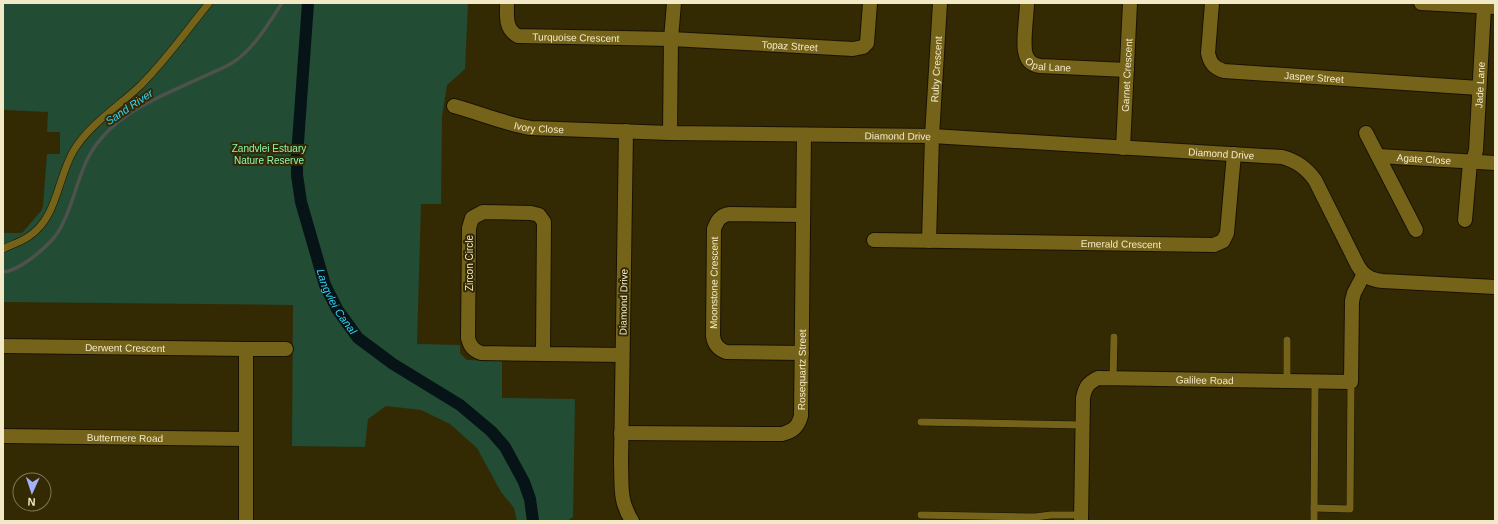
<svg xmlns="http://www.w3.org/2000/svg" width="1498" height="524" font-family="Helvetica,sans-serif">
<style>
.green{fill:#224c33}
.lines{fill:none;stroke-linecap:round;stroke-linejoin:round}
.stream{stroke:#4d534c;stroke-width:3.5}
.canal{stroke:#061317;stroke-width:12}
.service-casing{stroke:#181301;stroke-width:8}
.minor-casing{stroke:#181301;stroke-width:16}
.service{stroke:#75631a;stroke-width:7}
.minor{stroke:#75631a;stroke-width:14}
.labels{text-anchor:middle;stroke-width:4;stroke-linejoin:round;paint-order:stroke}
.street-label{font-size:10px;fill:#f2e9c7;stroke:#332a04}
.park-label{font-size:10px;fill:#8bf4b3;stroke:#332a04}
.water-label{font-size:11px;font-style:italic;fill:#32d5f6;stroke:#332a04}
</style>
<rect width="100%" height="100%" fill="#332a04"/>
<path class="green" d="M3,3h465l-3,66 -18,16 -5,32 -1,87h-20l-4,140 43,1v8l7,7 35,1v37l73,1 -2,118 -6,4h-50l-3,-13 -13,-16 -24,-44 -27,-24 -29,-14 -35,-4 -18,13 -3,28 -73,-1 1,-141 -290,-3v-69h19l19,-22 2,-5 4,-52h13v-22h-13l1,-20 -43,-2 -2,-2z"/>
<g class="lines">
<path class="stream" d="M3,272c11,-1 21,-8 29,-14 10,-8 20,-16 26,-26 15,-23 18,-52 31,-76 24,-44 75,-61 118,-81 8,-4 17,-7 25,-12 22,-14 36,-39 50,-60"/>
<path class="canal" id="s1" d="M308,3l-11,153v19l4,27 24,83 12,24 21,29 35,26 67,41 31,26 14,16 19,35 6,17 3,22"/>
<g class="service-casing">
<g id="service">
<path d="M3,249c8,-4 17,-7 25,-12 30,-19 29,-59 46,-87 16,-26 45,-44 67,-65 25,-25 46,-55 68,-82"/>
<path d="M1113,379l1,-42"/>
<path d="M1287,381v-41"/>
<path d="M921,422l162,3"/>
<path d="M1314,508l36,1 1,-127"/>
<path d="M921,515l114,2 16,-2h30"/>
<path d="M1314,521l1,-140"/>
</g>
</g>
<g class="minor-casing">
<g id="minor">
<path id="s2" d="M507,3c0,14 -2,26 11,33l153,3 182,10 10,-2 4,-4 3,-40"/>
<path id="s3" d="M1027,3c0,13 -5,41 -1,52 2,7 8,10 14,11l87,4"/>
<path id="s4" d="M1212,3l-4,50c2,10 6,15 16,18l255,17"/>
<path d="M1421,3l74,4"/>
<path id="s5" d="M454,106c26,7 51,18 77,22l139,5 262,3 350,21c15,4 24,11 33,23l43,86c6,10 13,14 25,15l112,6"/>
<path d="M626,131l-5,332c1,24 -2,37 11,58"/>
<path d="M670,133l1,-94 3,-36"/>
<path d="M1366,133l50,97"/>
<path id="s6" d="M1123,148l7,-145"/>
<path id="s7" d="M1378,156l117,7"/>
<path id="s8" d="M1470,162l4,-4 2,-8 8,-143"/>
<path d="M1465,220l5,-58"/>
<path id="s9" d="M874,240l340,5 9,-4 4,-8 7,-79"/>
<path id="s10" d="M929,241l3,-105 8,-133"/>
<path id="s11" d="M3,346l243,3h40"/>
<path d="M543,353l1,-131 -5,-7 -8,-2 -48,-1 -11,6 -3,10 -1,110c2,8 5,12 13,15l141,2"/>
<path id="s12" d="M802,353l-76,-1c-8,-3 -12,-8 -13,-16l1,-107c3,-8 6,-14 16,-15l73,1"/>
<path id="s13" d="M621,433l161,1c11,-3 16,-7 19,-18l3,-281"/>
<path id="s14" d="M3,436l243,3"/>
<path d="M246,521v-172"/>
<path id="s15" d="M1081,521l2,-123c2,-11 5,-15 15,-20l253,4 1,-81 2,-8 10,-19"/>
</g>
</g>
<use href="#service" class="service"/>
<use href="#minor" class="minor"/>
</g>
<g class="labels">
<g class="street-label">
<text dy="4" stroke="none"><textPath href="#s2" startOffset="95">Turquoise Crescent</textPath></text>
<text dy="4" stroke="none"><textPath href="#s2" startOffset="309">Topaz Street</textPath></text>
<text dy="4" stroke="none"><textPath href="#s3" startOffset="79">Opal Lane</textPath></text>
<text dy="4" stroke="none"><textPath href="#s10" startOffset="172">Ruby Crescent</textPath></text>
<text dy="4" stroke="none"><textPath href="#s6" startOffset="73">Garnet Crescent</textPath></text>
<text dy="4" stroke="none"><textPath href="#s4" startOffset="166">Jasper Street</textPath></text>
<text dy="4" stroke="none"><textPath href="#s8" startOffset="79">Jade Lane</textPath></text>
<text dy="4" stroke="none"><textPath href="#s5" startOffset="88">Ivory Close</textPath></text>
<text dy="4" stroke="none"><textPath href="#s5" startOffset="447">Diamond Drive</textPath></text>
<text dy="4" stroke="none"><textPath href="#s5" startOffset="771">Diamond Drive</textPath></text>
<text dy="4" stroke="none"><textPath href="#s7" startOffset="46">Agate Close</textPath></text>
<text dy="4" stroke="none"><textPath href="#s9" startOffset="247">Emerald Crescent</textPath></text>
<text transform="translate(469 263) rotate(-90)" y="4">Zircon Circle</text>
<text dy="4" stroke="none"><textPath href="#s12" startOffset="151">Moonstone Crescent</textPath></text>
<text transform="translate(623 302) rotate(-89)" y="4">Diamond Drive</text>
<text dy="4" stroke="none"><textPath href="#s11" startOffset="122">Derwent Crescent</textPath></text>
<text dy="4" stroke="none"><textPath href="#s13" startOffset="235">Rosequartz Street</textPath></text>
<text dy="4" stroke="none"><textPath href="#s15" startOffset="256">Galilee Road</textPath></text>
<text dy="4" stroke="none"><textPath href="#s14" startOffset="122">Buttermere Road</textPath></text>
</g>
<g class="park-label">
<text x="269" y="152">Zandvlei Estuary<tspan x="269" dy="12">Nature Reserve</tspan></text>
</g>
<g class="water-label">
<text transform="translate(129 107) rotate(-34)" y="4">Sand River</text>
<text dy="4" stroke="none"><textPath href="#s1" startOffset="306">Langvlei Canal</textPath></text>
</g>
</g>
<rect width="1498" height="524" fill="none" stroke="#f2e9c7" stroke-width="8"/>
<g transform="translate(32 492) rotate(183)"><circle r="19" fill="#332a04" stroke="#7f7652"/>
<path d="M0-3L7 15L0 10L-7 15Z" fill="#a4b2fc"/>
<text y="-6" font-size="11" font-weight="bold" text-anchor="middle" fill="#f2e9c7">N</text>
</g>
</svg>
